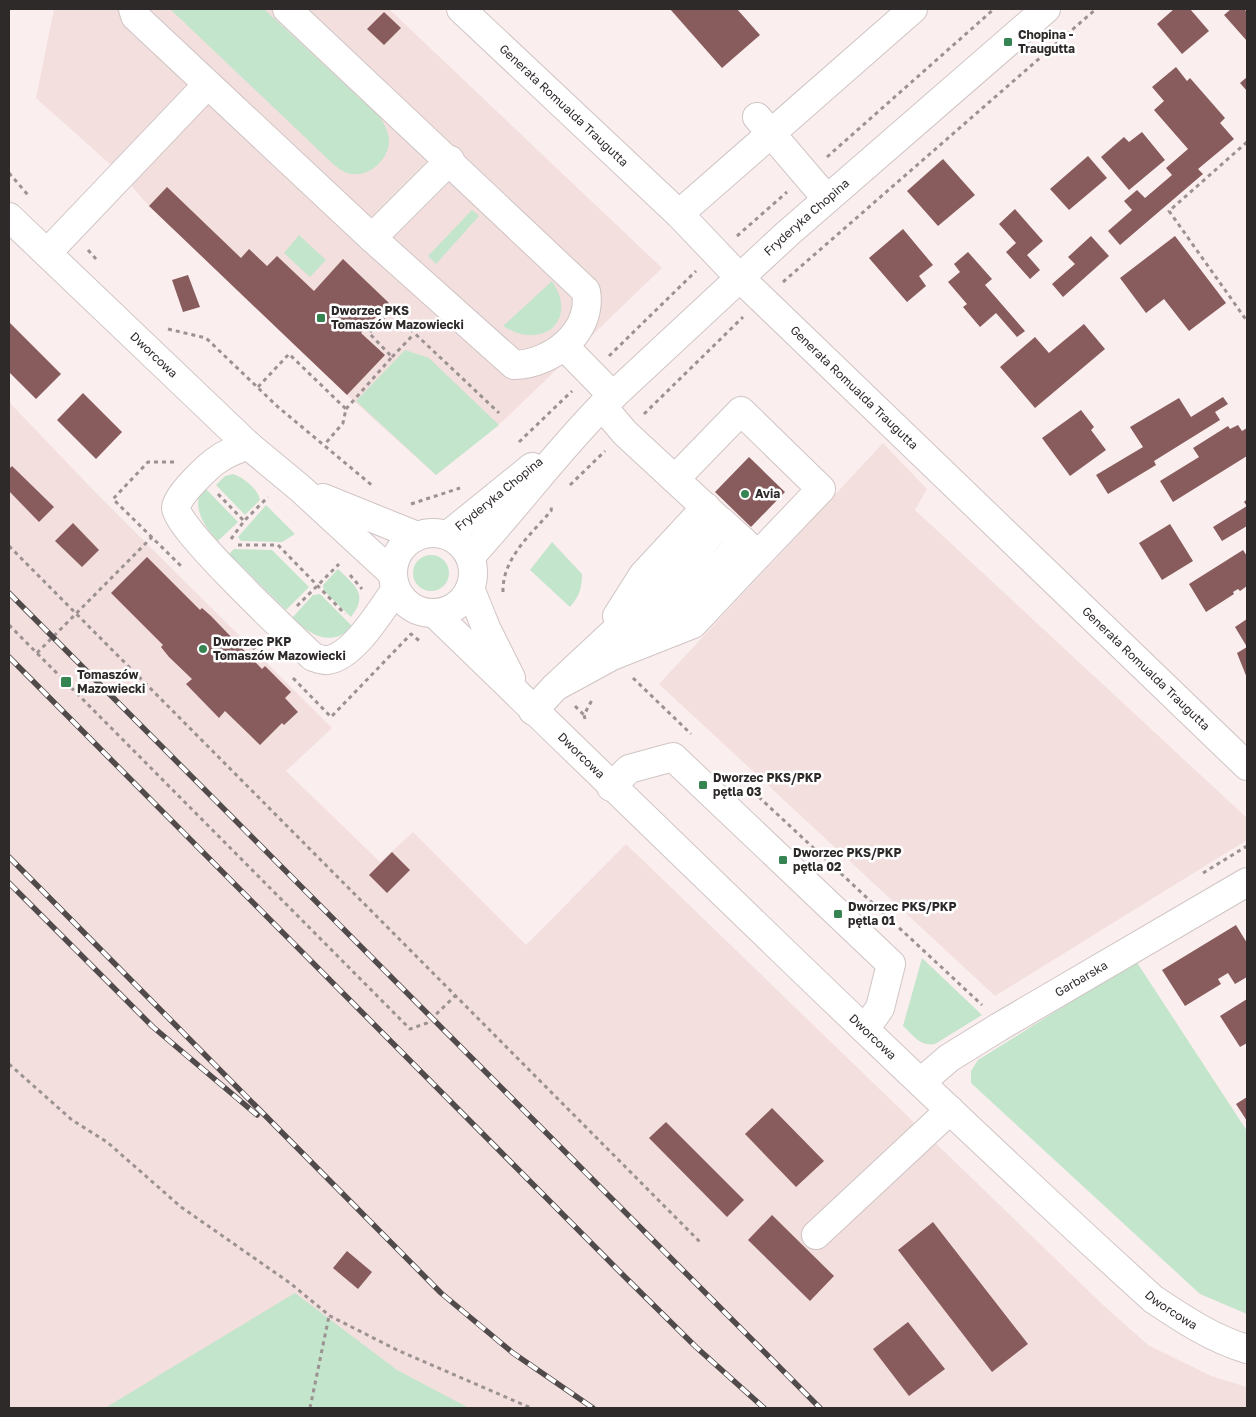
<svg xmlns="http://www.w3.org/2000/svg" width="1256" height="1417" font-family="'Golos Text',sans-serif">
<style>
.built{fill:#f4dfdf}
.green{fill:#c3e5cc}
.building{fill:#885b5d}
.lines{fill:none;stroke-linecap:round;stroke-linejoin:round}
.minor-casing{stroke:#d0c4c4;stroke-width:30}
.path{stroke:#9c9292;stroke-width:3;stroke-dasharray:4 4;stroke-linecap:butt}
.minor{stroke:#fff;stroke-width:28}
.rail-casing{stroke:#504a4a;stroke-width:5.5}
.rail{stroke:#fff;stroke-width:4;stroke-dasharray:11;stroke-linecap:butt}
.poi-dot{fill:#378453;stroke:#fff;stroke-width:2}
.labels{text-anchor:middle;stroke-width:5;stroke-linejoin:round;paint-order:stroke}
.poi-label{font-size:12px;font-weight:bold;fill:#2f2a2a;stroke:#fff;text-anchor:start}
.street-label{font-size:12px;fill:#2f2a2a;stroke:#fff}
</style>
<rect width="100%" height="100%" fill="#fbeeee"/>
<g class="built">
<path d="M54,9h335l273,259 -159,153 -67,54 -89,-80 -198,-189 -28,-32 -85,-76z"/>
<path d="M9,402l89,93 234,233 -46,43 94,91 33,-30 113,113 100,-101 475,459 47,42 63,31 36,11v21h-1238z"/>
<path d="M883,443l44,46 -12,21 332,308v22l-252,156 -336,-312z"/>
</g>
<g class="green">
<path d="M170,9h94l116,108c4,7 8,13 9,22 1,18 -17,37 -36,35 -8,0 -15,-6 -21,-11z"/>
<path d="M472,210l7,6 -43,48 -8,-8z"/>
<path d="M299,235l27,25 -16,17 -26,-24z"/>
<path d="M552,281c27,40 -10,70 -49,45z"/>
<path d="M405,350l24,8 70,67 -63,50 -80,-74z"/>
<path d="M233,474c10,3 26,16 27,26l-15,15 -29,-30 9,-9z"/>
<path d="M203,486l35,36 -20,19c-15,-16 -27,-34 -15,-55z"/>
<path d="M266,505l29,29 -13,8 -41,-1 -3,-4z"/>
<path d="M552,542l30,32c0,15 -3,22 -12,33l-40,-37z"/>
<path d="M234,549l38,1 37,37 -23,23 -57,-56z"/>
<circle cx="431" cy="573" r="18"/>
<path d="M338,569c17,17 31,25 13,48l-27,-26 -1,-6z"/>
<path d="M320,594l33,33c-23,21 -42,8 -61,-9l21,-23z"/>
<path d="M922,958l60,57 -47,29c-15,3 -22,-9 -32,-18z"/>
<path d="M1136,961l111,170v183l-47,-20 -229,-211v-12l7,-11z"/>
<path d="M295,1293l102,77 72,38h-364z"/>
</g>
<g class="building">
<path d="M670,9h67l23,26 -38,33z"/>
<path d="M1174,9h16l19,22 -27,23 -25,-30z"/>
<path d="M1231,9h13l3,3v29l-23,-26z"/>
<path d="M384,12l17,16 -17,17 -17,-16z"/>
<path d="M1176,67l11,14 3,-3 35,40 -5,5 14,16 -36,30 5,5 -83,71 -12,-14 24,-21 -8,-9 13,-11 8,8 27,-23 -6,-7 22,-19 -34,-39 10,-9 -12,-14z"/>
<path d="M1247,77v14l-7,-8z"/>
<path d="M1142,132l23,28 -36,30 -28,-33 23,-20 5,5z"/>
<path d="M1088,156l19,22 -38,32 -19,-21z"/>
<path d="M943,159l32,36 -37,31 -31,-35z"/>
<path d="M167,187l74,71 8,-9 18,17 10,-10 37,35 29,-32 46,44 -28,30 24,22 -38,40 -198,-189z"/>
<path d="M1015,209l28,32 -16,14 13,15 -10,9 -24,-27 10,-9 -17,-19z"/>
<path d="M903,229l30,36 -14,11 7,10 -19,16 -38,-44z"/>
<path d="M1091,236l18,20 -46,41 -11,-13 23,-20 -7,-7z"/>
<path d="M1175,236l51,67 -37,28 -25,-32 -18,14 -26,-35z"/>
<path d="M968,252l24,27 -7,6 40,46 -8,6 -21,-24 -16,14 -17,-20 4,-3 -19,-22 12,-10 -6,-8z"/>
<path d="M188,275l12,32 -17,5 -11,-32z"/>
<path d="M9,322l52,52 -25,25 -27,-27z"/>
<path d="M1084,324l21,25 -70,59 -35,-41 35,-30 14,16z"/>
<path d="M83,393l39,39 -26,27 -39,-39z"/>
<path d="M1223,397l5,7 -13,8 5,8 -66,41 2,4 -48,29 -12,-19 47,-28 -13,-20 49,-29 12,19z"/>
<path d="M1081,410l13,17 -3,3 15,20 -36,26 -28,-38z"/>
<path d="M1238,425l4,6 5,-3v28l-74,46 -13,-21 39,-24 -6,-9 35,-22 2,3z"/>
<path d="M749,457l36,35 -34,35 -36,-35z"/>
<path d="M12,466l42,41 -15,15 -30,-31v-22z"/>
<path d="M1247,499v27l-25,15 -9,-14 34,-21 -3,-4z"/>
<path d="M73,523l26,27 -17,17 -27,-26z"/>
<path d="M1170,524l23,37 -31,19 -23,-37z"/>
<path d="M1243,550l4,6v30l-7,5 -2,-2 -5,3 1,2 -28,18 -17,-28z"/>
<path d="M147,557l53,53 2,-2 9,8 51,53 3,-3 26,26 -6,6 13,14 -14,13 -2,-2 -22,22 -35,-34 -6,7 -33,-34 6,-5 -23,-22 -8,-10 2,-2 -52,-52z"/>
<path d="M1247,619v59l-10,-25 10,-6 -12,-20z"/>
<path d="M392,852l18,18 -23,23 -18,-18z"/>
<path d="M1236,925l11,18v34l-12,7 -7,-11 -10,6 3,5 -36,22 -23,-36z"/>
<path d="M1247,999v44l-7,4 -20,-31z"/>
<path d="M1247,1097v24l-11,-17z"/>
<path d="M772,1108l52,53 -28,26 -51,-53z"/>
<path d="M666,1122l78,78 -17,17 -78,-79z"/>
<path d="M772,1215l62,61 -24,25 -62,-61z"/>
<path d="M933,1222l95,122 -36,28 -94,-122z"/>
<path d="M347,1251l25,21 -14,17 -25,-21z"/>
<path d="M908,1322l37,47 -36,27 -36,-47z"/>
</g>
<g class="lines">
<g class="minor-casing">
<g id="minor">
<path d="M133,9l2,7 237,222 142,127c38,-1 79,-33 72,-74l-299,-282"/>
<path id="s1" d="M461,9l218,205 61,64 507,488"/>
<path d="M757,117l70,82"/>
<path d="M679,214l234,-205"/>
<path id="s2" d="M9,217l239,228 53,44 91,84"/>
<path d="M372,238l78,-78"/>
<path d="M47,253l160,-168"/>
<path d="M564,346l49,50"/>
<path d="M602,406l23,27 94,87"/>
<path d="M248,445c-9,4 -19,7 -28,13 -10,6 -45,39 -44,50 0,20 116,129 137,149 4,1 10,4 15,3 26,-4 53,-50 68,-71"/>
<path d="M675,479l66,-68 80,78 -63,66"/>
<path d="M323,498l94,38"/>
<circle cx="433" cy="573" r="40"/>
<path d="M448,535l84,-68"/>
<path id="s3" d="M470,557c45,-49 85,-103 132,-151l185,-172 259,-225"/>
<path d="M470,588l16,40 25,50"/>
<path id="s4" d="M434,613c238,230 474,463 719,686 30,20 60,40 94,50"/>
<path d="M617,616l26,-41 63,-68"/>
<path d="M648,631l30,-22 65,-68"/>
<path d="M533,711l22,-24 57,-31 81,-32 65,-69 -36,-33 -63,68 -104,97"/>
<path d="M611,787l18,-18 44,-12 218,207 -11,44 -15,21"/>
<path id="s5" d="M921,1082l28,-24 50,-31 248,-145"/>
<path d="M816,1235l134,-125"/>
</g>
</g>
<g class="path">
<path d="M1247,142l-78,69 78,110"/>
<path d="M827,157l167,-148"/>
<path d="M9,173l19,22"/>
<path d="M737,236l50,-44"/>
<path d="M88,250l9,10"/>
<path d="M783,282l313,-273"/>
<path d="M168,329l38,9 72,69 96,80"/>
<path d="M609,356l87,-85"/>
<path d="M392,357l22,-23"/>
<path d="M258,387l31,-33 57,55 -3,14 -18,21"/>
<path d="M346,409l46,-52 -23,-24 22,-22 108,102"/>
<path d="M644,414l99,-97"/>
<path d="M519,442l53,-51"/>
<path d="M174,462h-26l-35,37 68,67"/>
<path d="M570,485l35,-34"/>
<path d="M218,494l26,27"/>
<path d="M411,504l49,-16"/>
<path d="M231,539l13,-18 24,-24"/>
<path d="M238,545h40l67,69"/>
<path d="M9,546l691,696"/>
<path d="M350,575l12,14"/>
<path d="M503,592c-1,-33 28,-58 48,-81l1,-7"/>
<path d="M297,606l42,-42"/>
<path d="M9,625l401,404 17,-6 28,-27"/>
<path d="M37,653l115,-116"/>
<path d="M250,656v-4l9,-9"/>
<path d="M293,678l38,39 80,-83 11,9"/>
<path d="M633,678l58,56"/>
<path d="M575,706l9,9"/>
<path d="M585,719l-1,-4 9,-17"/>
<path d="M747,786l235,219"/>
<path d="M1203,873l44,-27"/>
<path d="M9,1064l63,56 35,22 74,65 109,76 40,33 67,34 134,58"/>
<path d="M310,1408l19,-92"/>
</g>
<use href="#minor" class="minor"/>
<g class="rail-casing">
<g id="rail">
<path d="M9,593l811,815"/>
<path d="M9,657l616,620 71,70 68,61"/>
<path d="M9,857l432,436 72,60 80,55"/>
<path d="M9,883l144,144 104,88"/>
</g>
</g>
<use href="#rail" class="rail"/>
</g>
<g class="poi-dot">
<rect x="1003" y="37" width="10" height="10" rx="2.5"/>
<rect x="316" y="313" width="10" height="10" rx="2.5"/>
<circle cx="745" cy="494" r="5"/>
<circle cx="203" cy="649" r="5"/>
<rect x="60" y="676" width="12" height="12" rx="2.5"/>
<rect x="698" y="780" width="10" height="10" rx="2.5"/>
<rect x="778" y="855" width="10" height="10" rx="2.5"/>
<rect x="833" y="909" width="10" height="10" rx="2.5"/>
</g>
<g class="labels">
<g class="poi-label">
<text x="1018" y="39">Chopina -<tspan x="1018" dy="14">Traugutta</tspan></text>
<text x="331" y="315">Dworzec PKS<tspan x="331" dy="14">Tomaszów Mazowiecki</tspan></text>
<text x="755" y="498">Avia</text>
<text x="213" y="646">Dworzec PKP<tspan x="213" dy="14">Tomaszów Mazowiecki</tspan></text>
<text x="77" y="679">Tomaszów<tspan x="77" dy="14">Mazowiecki</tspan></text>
<text x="713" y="782">Dworzec PKS/PKP<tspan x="713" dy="14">pętla 03</tspan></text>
<text x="793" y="857">Dworzec PKS/PKP<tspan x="793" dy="14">pętla 02</tspan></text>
<text x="848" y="911">Dworzec PKS/PKP<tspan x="848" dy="14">pętla 01</tspan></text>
</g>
<g class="street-label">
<text dy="4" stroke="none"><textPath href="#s1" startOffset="141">Generała Romualda Traugutta</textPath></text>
<text dy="4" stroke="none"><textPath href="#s3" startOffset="479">Fryderyka Chopina</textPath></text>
<text dy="4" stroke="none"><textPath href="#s2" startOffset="200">Dworcowa</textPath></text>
<text dy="4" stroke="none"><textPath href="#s1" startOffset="546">Generała Romualda Traugutta</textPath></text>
<text transform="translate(499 494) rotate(-39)" y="4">Fryderyka Chopina</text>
<text dy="4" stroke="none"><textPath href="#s1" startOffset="951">Generała Romualda Traugutta</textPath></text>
<text dy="4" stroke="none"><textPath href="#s4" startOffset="205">Dworcowa</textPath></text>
<text dy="4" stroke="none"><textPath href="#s5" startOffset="191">Garbarska</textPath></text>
<text dy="4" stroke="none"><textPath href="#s4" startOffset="610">Dworcowa</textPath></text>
<text dy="4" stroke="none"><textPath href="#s4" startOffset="1015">Dworcowa</textPath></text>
</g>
</g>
<rect width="1256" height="1417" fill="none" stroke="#2f2a2a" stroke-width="20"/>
</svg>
